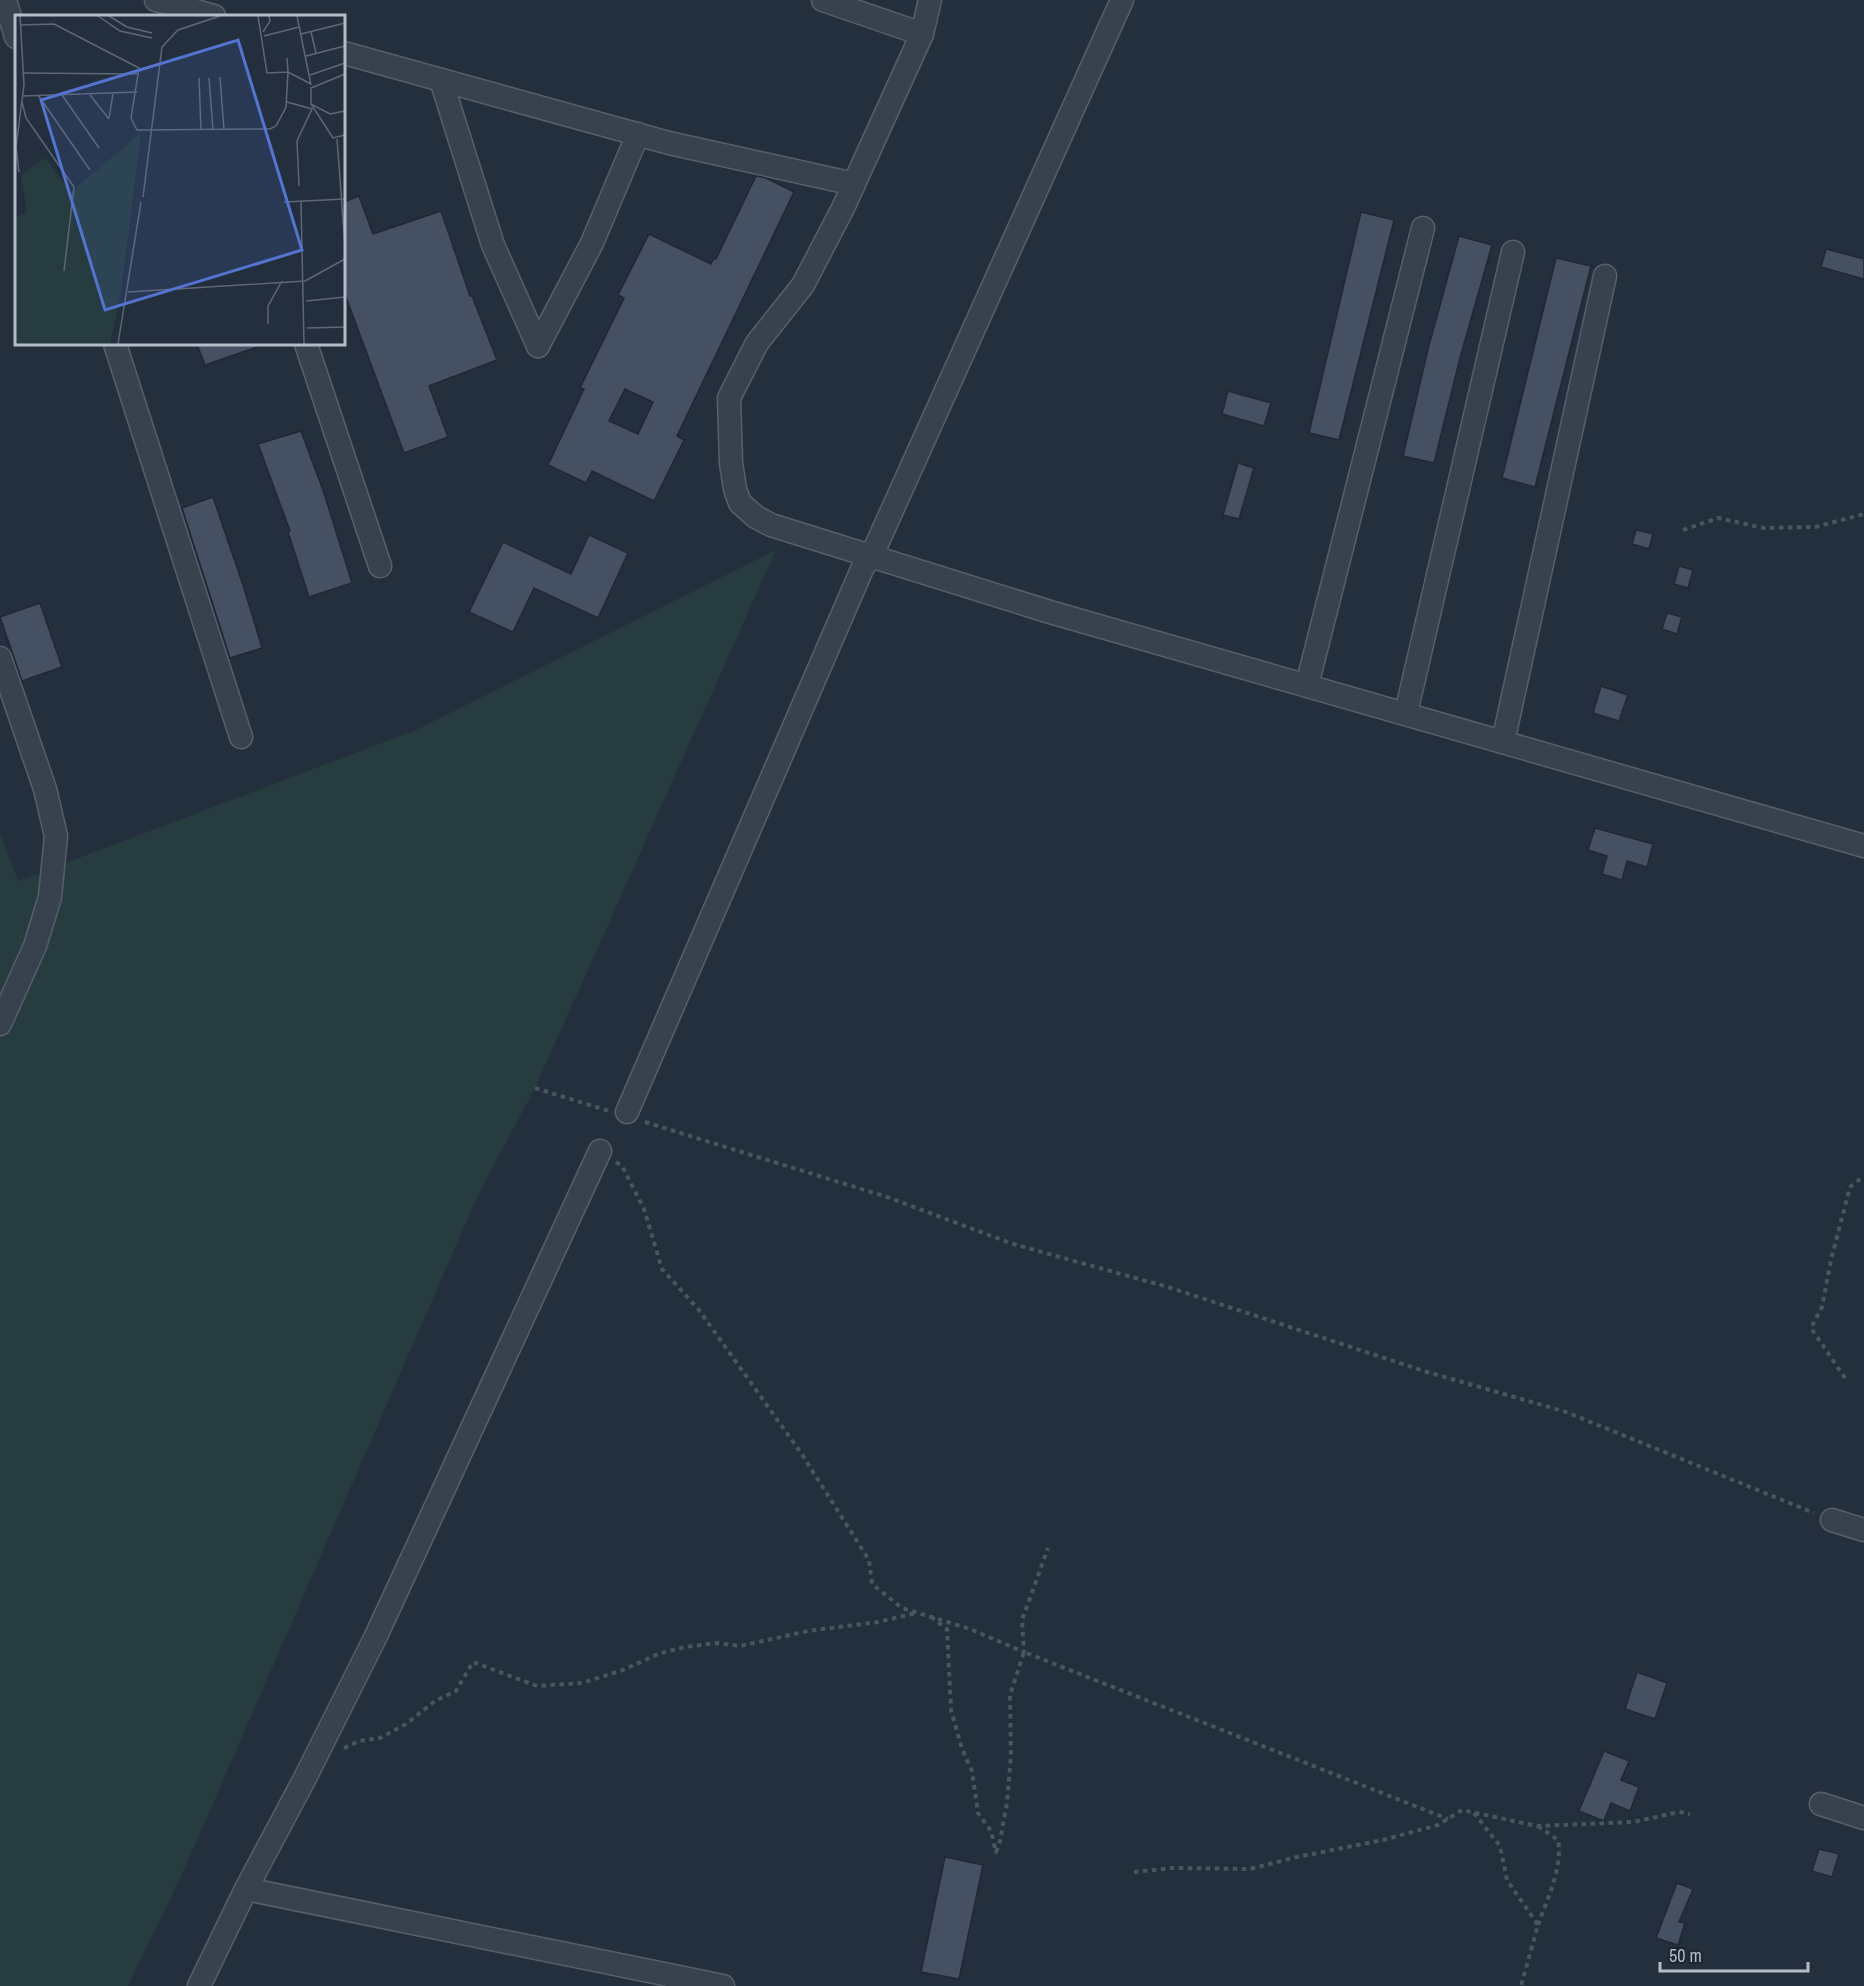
<svg xmlns="http://www.w3.org/2000/svg" width="1864" height="1986" font-family="'Archivo Narrow',sans-serif">
<style>
.green{fill:#263c3f}
.building{fill:#455162;stroke:#1f2835;stroke-width:1.5;fill-rule:evenodd}
.lines{fill:none;stroke-linecap:round;stroke-linejoin:round}
.minor-casing{stroke:#565f6c;stroke-width:25}
.path{stroke:#44595c;stroke-width:4;stroke-dasharray:4.5 4.5;stroke-linecap:butt}
.minor{stroke:#38414e;stroke-width:22}
.inset-road{fill:none;stroke:#5e6776;stroke-width:1.5}
.view{fill:#5274d3;fill-opacity:0.15;stroke:#5274d3;stroke-width:3}
.inset-edge{fill:none;stroke:#b4bcc9;stroke-width:3}
</style>
<rect width="100%" height="100%" fill="#242f3e"/>
<path class="green" d="M776,550l-241,538 -57,107 -293,673 -57,118h-128v-1152l18,47 398,-151z"/>
<g class="building">
<path d="M756,176l10,2 28,14 -117,244 7,4 -30,61 -62,-30 -6,12 -38,-18 36,-76 -4,-1 44,-90 -6,-3 31,-61 62,30 3,-6 2,1zM625,389l28,13 -15,32 -29,-13z"/>
<path d="M359,196l14,38 68,-23 29,85h2l25,64 -68,26 19,51 -44,16 -60,-161v-90z"/>
<path d="M1361,212l33,8 -55,220 -30,-7z"/>
<path d="M1459,236l33,9 -32,113 -26,105 -31,-7 25,-107z"/>
<path d="M1826,249l38,10v20l-43,-12z"/>
<path d="M1556,258l35,8 -56,221 -33,-9z"/>
<path d="M197,344h62l1,2 -55,19z"/>
<path d="M1228,391l43,12 -7,23 -42,-12z"/>
<path d="M301,431l23,62 28,90 -43,14 -21,-65 2,-1 -32,-87z"/>
<path d="M1238,463l16,5 -15,51 -16,-4z"/>
<path d="M213,497l31,91 18,60 -32,10 -48,-150z"/>
<path d="M1636,530l17,4 -4,15 -17,-5z"/>
<path d="M589,535l39,18 -30,65 -64,-30 -21,44 -44,-20 34,-70 68,32z"/>
<path d="M1679,566l14,4 -5,18 -14,-4z"/>
<path d="M40,603l22,64 -40,14 -22,-64z"/>
<path d="M1667,613l15,4 -5,17 -15,-5z"/>
<path d="M1601,686l27,9 -9,26 -26,-8z"/>
<path d="M1595,828l58,16 -6,23 -20,-6 -5,19 -20,-6 5,-18 -19,-6z"/>
<path d="M1637,1672l30,11 -12,36 -30,-10z"/>
<path d="M1604,1751l25,10 -8,19 18,7 -9,24 -19,-8 -7,18 -25,-10z"/>
<path d="M1819,1849l20,5 -7,23 -20,-6z"/>
<path d="M945,1857l38,8 -24,114 -38,-7z"/>
<path d="M1677,1883l16,6 -14,33 6,1 -7,22 -22,-7z"/>
</g>
<g class="lines">
<g class="minor-casing">
<g id="minor">
<path d="M5,0l11,37"/>
<path d="M156,0l58,16"/>
<path d="M823,0l99,34"/>
<path d="M930,0l-8,34 -79,174 -40,77 -46,58 -28,55 2,65 4,26 5,14 16,14 15,8 279,87 814,234"/>
<path d="M344,53l325,90 185,41"/>
<path d="M441,80l52,165 45,101"/>
<path d="M115,344l126,393"/>
<path d="M306,344l74,222"/>
<path d="M538,346l54,-103 46,-109"/>
<path d="M0,658l45,131 11,47 -6,61 -15,49 -35,78"/>
<path d="M1307,685l116,-457"/>
<path d="M1406,713l107,-461"/>
<path d="M1503,742l102,-466"/>
<path d="M627,1112l236,-545 8,-10 251,-557"/>
<path d="M1832,1520l32,10"/>
<path d="M1821,1804l43,14"/>
<path d="M246,1889l477,97"/>
<path d="M199,1986l47,-97 58,-109 72,-144 224,-485"/>
</g>
</g>
<g class="path">
<path d="M1683,530l35,-12 46,10 51,-1 49,-13"/>
<path d="M535,1088l74,23"/>
<path d="M645,1122l242,75 126,47 155,43 256,84 142,41 248,101"/>
<path d="M616,1162l6,4 22,43 18,60 37,41 102,143 68,107 3,24 30,24 68,21 54,23 -2,-32 26,-72"/>
<path d="M1845,1378l-34,-50 11,-21 9,-47 19,-73 14,-11"/>
<path d="M931,1617l16,12 4,81 11,39 10,22 6,42 13,18 5,21 4,-11 7,-38 4,-48 -1,-60 14,-43 424,167"/>
<path d="M344,1748l15,-7 21,-3 26,-14 29,-23 21,-10 17,-29 64,24 45,-3 41,-13 35,-16 27,-7 32,-4 23,3 68,-15 70,-9 38,-9"/>
<path d="M1474,1813l26,33 7,34 31,45 -17,61"/>
<path d="M1538,1826l20,14c5,28 -11,59 -20,85"/>
<path d="M1134,1872l39,-4 77,1 47,-12 86,-17 55,-15 24,-15 75,16 96,-4 46,-10 11,2"/>
</g>
<use href="#minor" class="minor"/>
</g>
<g transform="translate(15 15)">
<rect width="330" height="330" fill="#242f3e"/>
<path d="M126,118l-20,159 -11,52h-95v-127l12,-5 -6,-37 24,-17 26,34z" fill="#263c3f"/>
<path class="inset-road" d="M83,1l22,15 32,7M94,1l18,11 25,6M243,1l9,57 21,-1 -1,-14M282,1l14,69M5,10l34,-1 85,44 -8,50 6,12 133,-1 6,-3 10,-19 2,-35 23,12M248,17l7,-11 -1,-5M296,17l5,21M286,19l44,-11M249,21l35,-9M291,41l39,-10M7,58l117,1M330,59l-34,14v16l22,34 12,-3M295,60l35,-12M205,62l4,53M184,63l2,52M194,63l4,52M23,80l52,75M47,80l37,53M75,80l19,24M8,81l114,-4M7,87l4,16 48,69 -10,84M272,87l25,7 -15,32 2,45M296,89l19,10 15,-3M94,103l4,-24M322,124l8,107M4,157l-3,-25 8,-62 -4,-69M128,182l19,-150 16,-17 42,-14M269,187l61,-3M286,187l3,142M113,277l177,-11 40,-22M291,286l39,-4M253,309v-18l14,-25M292,313l38,-1M103,329l23,-142"/>
<path class="view" d="M223,25l64,210 -197,60 -64,-210z"/>
<rect width="330" height="330" class="inset-edge"/>
</g>
<path d="M1660 1962v9h148v-9" fill="none" stroke="#b4bcc9" stroke-width="3"/>
<text x="1669" y="1962" font-size="18" fill="#b4bcc9" stroke="#1d2633" stroke-width="4.5" paint-order="stroke">50 m</text>
</svg>
